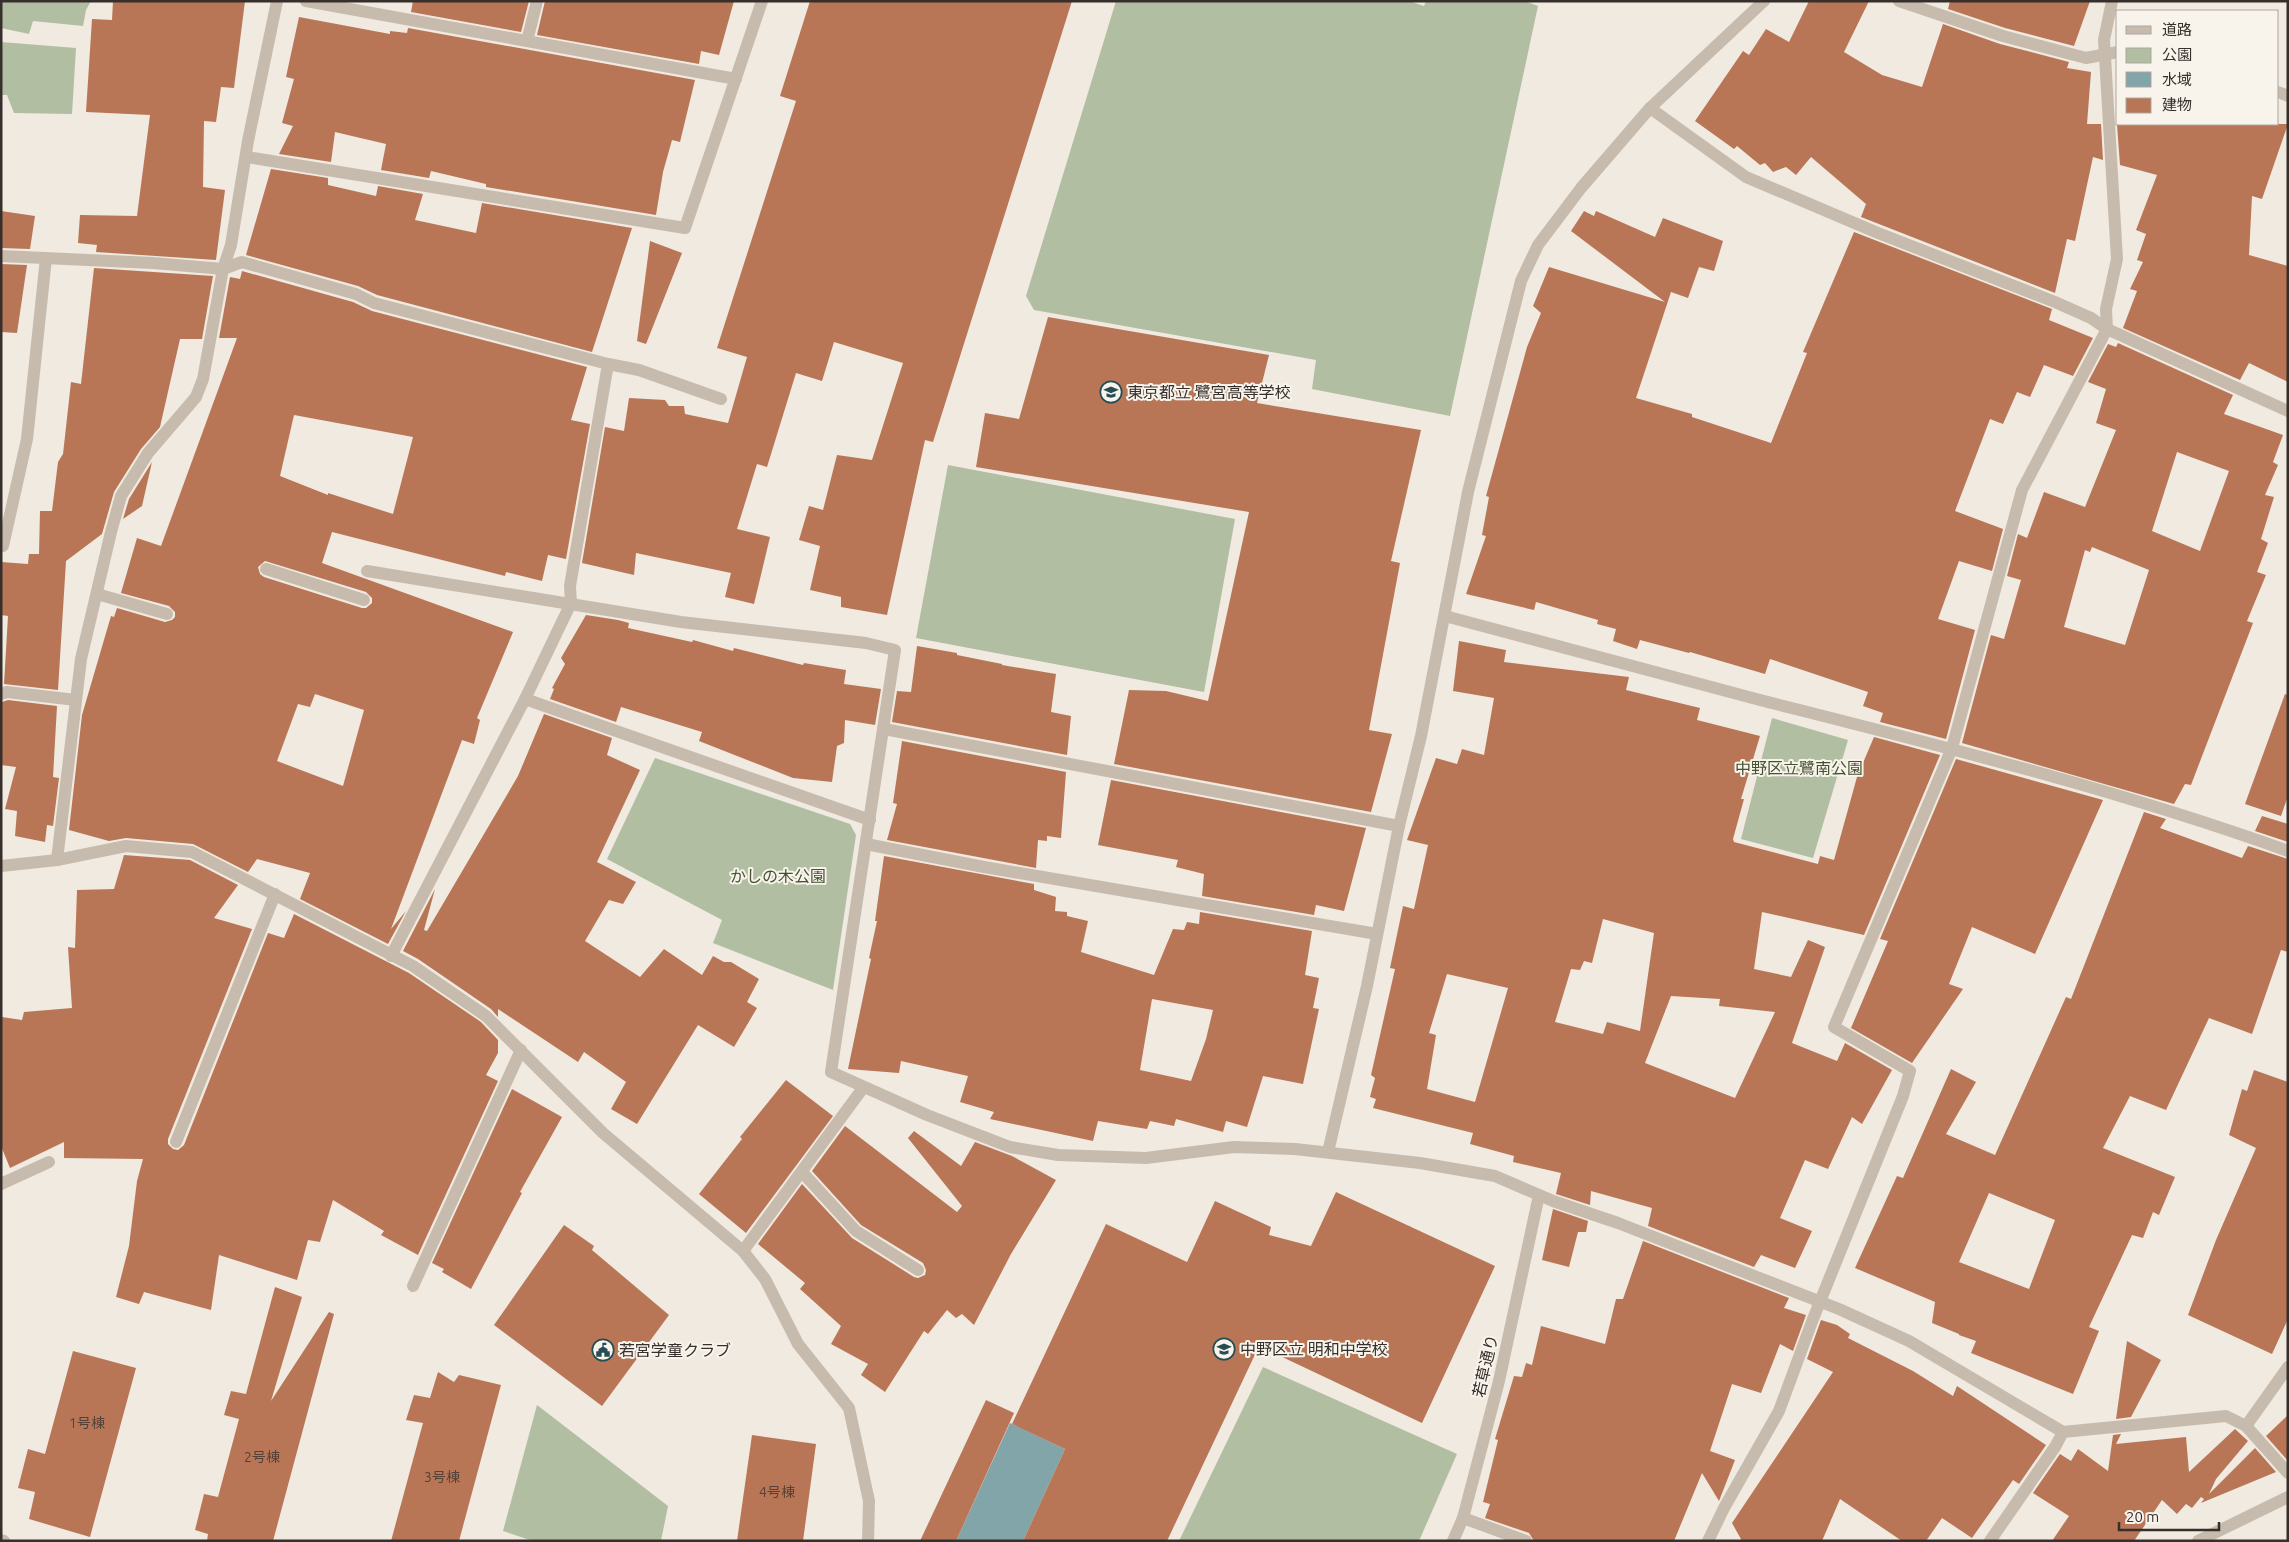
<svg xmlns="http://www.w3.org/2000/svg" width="2289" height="1542" font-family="Ubuntu,'Noto Sans JP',sans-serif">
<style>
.green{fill:#b2bea2}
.water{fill:#82a5aa}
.building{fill:#b87657;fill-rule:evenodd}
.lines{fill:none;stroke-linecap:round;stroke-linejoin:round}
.minor{stroke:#c7bbad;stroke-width:12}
.labels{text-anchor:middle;stroke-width:4;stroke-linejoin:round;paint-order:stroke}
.number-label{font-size:14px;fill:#574136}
.poi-label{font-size:16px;fill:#372f2b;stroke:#f8f4ec;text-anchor:start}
.park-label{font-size:16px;fill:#445231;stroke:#f8f4ec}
.street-label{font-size:16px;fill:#372f2b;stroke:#f8f4ec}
</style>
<rect width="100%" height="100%" fill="#f0eae0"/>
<g class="green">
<path d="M1,1h90l-5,9 -3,16 -50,-5 -4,13 -28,-6z"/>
<path d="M1116,1h293l15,5 2,-5h99l13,5 -88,410 -138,-27 4,-29 -282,-50 -8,-14z"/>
<path d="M1,42l75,6 -4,66 -58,-1 -7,-18h-6z"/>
<path d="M948,465l287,54 -31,173 -288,-54z"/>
<path d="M1772,718l76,22 -35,118 -72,-19z"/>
<path d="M655,758l195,66 6,11 -23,155 -120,-47 9,-23 -115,-61z"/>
<path d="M1263,1367l194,87 -38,87h-240z"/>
<path d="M537,1405l131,101 -7,35h-128l-30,-10z"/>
</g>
<path class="water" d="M1010,1423l55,26 -42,92h-67z"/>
<g class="building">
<path d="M113,1h132l-11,87 -13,-1 -5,35 -12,-1 -1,66 22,3 -9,70 -120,-8 1,-7 -19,-2 2,-28 57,1 13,-101 -64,-3 6,-93 20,1z"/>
<path d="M413,1h116l-8,31 -110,-20z"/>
<path d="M545,1h189l-15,54 -18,-4 -2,13 -162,-29z"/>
<path d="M810,1h262l-139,441 -8,-2 -38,175 -46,-8v-10l-31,-7 10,-44 -21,-6 10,-34 14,4 14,-55 35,5 31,-97 -69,-21 -12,39 -26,-8 -29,94 -10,-3 -20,65 33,8 -16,67 -29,-7 6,-24 -95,-20 -2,22 -52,-12 23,-136 19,4 5,-33 36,2 4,6h15l1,8 43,9 19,-66 -30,-9 79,-247 -16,-5z"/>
<path d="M1809,1h60l-25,51 38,23 40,12 21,-63 57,20 69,18 -2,6 24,4 -4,52h14l2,36 -10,-3 -18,84 -8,-2 -12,54 -194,-76 5,-13 -55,-47 -15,18 -10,-8 -13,5 -8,-9 -5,2 -23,-19 -3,3 -39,-28 48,-70 6,4 17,-26 23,13z"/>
<path d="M1950,1h140l-16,45 -69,-18 -57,-19z"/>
<path d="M299,17l91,17v-3l17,2 1,-5 287,52 -15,62 -8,-2 -9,32 -7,43 -170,-28v-3l-55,-13 -2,7 -48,-8 5,-26 -51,-12 -4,30 -52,-8 14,-28 -11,-3 12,-44 -8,-2z"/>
<path d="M2117,124h171l-26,75 -10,-3 -3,59 39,11v116l-39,-19 -9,17 -117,-52 14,-37 -7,-2 13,-27 -6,-2 9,-26 -10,-4 21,-55 -37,-10z"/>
<path d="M271,169l57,9v7l48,11 2,-10 45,8 -8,26 61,13 6,-30 150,25 -40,124 -215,-57 -19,-9 -112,-31z"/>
<path d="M1,211l34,5 -5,33 -29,-1z"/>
<path d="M1584,211l10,5 2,-5 59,26 8,-19 60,23 -9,30 -15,-4 -11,31 -17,-6 -35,106 56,16v3l79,26 36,-90 -4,-1 51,-120 198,77 -3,11 44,18 -20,38 -29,-11 -14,32 -13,-5 -14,32 -13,-5 -35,92 48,18 -11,42 -33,-10 -21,58 37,11 -29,109 -66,-17 3,-9 -20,-7 5,-14 -98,-33 -5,15 -75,-22 -1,1 -49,-13 -3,9 -24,-8 3,-12 -19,-5 1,-4 -62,-18 -2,8 -68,-16 20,-58 -4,-1 7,-38 -3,-1 41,-149 14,-34 -8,-7 16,-39 116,35 -94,-71z"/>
<path d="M650,241l32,12 -36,91 -9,-3z"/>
<path d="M1,264l26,1 -10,68 -16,-1z"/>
<path d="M94,268l119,8 -11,63h-22l-20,88 -19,22 -27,43 -12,42 -36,27 -8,129 -54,-6 4,-68 -7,-1v-53l27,2 1,-10h10l1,-43h12l6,-49 5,-8 8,-72 10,2z"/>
<path d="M242,271l111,31 19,9 215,56 -16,53 19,4 -24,135 -18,-4 -6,26 -36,-9 -1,4 -173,-44 -10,31 191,69 -36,86 3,2 -6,24 -12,-4 -71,189 15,-18 -18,33 -88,-45 10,-26 -53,-14 -9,13 -55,-28 -67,-6 -17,3 -40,-11 13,-115 29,-99 3,1 3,-9 48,14 7,-2 3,-3v-5l-6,-6 -48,-13 16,-55 24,8 76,-208h-18l11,-61 10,2zM294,415l119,22 -20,77 -65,-21v2l-48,-19zM265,561l101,31 6,6v5l-6,5h-4l-98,-31 -4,-3 -2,-7zM315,694l49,16 -21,76 -66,-25 21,-57 12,3z"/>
<path d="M1048,317l221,38 -12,48 164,27 -30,131 9,2 -31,167 23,4 -21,78 -257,-48 15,-74 37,1 42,10 41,-189 -273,-45 9,-54 34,6z"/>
<path d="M2118,343l115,52 -9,19 59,21 -10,27 5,3 -13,30 9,2 -13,42 7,4 -11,29 9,3 -19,46 6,2 -62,162 -6,-1 -11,20 -212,-61 29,-108 13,4 17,-59 -14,-4 11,-42 9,4 17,-46 41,15 31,-77 -20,-7 10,-34 -18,-7 20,-38 8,3zM2177,452l52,19 -29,80 -48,-20zM2092,547l57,23 -24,75 -61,-18 21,-77 5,2z"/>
<path d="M152,462l-10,44 -19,13 6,-20z"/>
<path d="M586,615l32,5 11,3 -1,5 64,14 1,-2 40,11 1,-3 69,17 1,-2 42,7 -2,14 37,5 -6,36 -30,-5 -1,23 -7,3 -5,36 -39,-4 -94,-37 3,-9 -81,-25 -5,15 -66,-23 4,-10 -2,-1 13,-24 -4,-6z"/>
<path d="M1459,641l47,9 -2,12 125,15 -3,13 74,18 -3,12 63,16 -19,63h3l-11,40 1,3 84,22 2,-8 14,4 23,-83 17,-40 66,18 -76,180 -102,-23 -8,57 37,8 17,-37 17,7 -33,96 45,18 8,-18 47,27 -30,54 -10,-7 -24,52 -23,-9 -25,58 32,13 -17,37 -34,-13 -7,12 -106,-41 4,-18 -61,-17 -1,14 -34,-11 5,-21 -48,-11 1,-6 -44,-12 3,-11 -100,-25 3,-9 -6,-2 5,-19 -4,-3 24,-106 -5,-1 13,-62 11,3 14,-64 -21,-5 29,-82 21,6 5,-15 22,6 10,-57 -41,-7zM1603,919l51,14 -14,98 -33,-9 -4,12 -48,-12 16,-53 9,1 4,-9 8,2zM1447,974l61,14 -33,114 -48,-13 9,-54 -7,-2zM1671,996l49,3 -1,7 56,6 -40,86 -90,-35z"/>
<path d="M917,646l40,7v2l45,9v1l54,9 -5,38 20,4 -4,39 -175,-33 5,-31 14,1z"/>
<path d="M2285,694l3,1v101l-7,20 -36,-12z"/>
<path d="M8,700l49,6 -4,71 6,1 -6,48 -6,-1 -2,17 -30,-6 2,-25 -12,-2 11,-42 -15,-2 1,-63z"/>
<path d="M544,714l68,24 -5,17 33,15 -43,92 39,20 -13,22 -14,-4 -24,41 55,36 24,-28 38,26 11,-19 11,6h7l28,17 -12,23 10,6 -23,39 -36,-22 -61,99 -26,-15 15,-27 -42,-30 -6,10 -80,-53v8l-7,-8 -73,-50 -15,-8 32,-62 -11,41 3,1 91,-155z"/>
<path d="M902,741l164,31 -5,66 -14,-2v5l-9,-1 -2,28 -149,-28 10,-36 -4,-1z"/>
<path d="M1956,759l147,41 -68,154 -63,-27 -23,57 14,5 -51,74 -61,-35 37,-87 -8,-2z"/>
<path d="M1111,780l255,48 -22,83 -28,-6 -2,10 -112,-19 2,-22 -28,-7 2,-7 -80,-15z"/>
<path d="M2144,812l22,7 -6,9 82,30 6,-12 40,13v93l-7,-2 -29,84 -43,-16 -43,92 -36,-14 -27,52 72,29 -16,38 -6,-3 -10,26 -11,-3 -43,92 10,4 -26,63 -102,-41 5,-12 -17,-6v-1l-27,-11 3,-21 -80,-34 42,-92 6,2 48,-109 25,13 -30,52 49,21 71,-158 5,2zM1989,1193l66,27 -26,69 -70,-27z"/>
<path d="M2262,816l26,8v18l-33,-11z"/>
<path d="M124,855l66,5 48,25 -24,33 38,11 -84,210v5l5,5 5,1 6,-5 84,-212 16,5 10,-24 115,59 72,49 17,18v13l-12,22 12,6 -80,174 -37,-20 3,-4 -51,-31 -13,42 -12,-2 -11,40 -78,-25 -8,55 -67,-18 -5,12 -23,-7 13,-51 8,-65 6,-22 -79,-1v-16l-54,26 -9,-22 1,-129 20,3 2,-8 48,-4 -4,-61 7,1 2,-58 37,-1z"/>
<path d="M884,856l150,28v6l22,7 -1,14 12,1v4l21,5 -7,31 73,23 19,-46 11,1 3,-8 12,2 1,-12 112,19 -7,44 14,3 -6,30 6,1 -16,75 -40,-8 -16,51 -21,-6 -3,11 -47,-13 -2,7 -24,-5 -3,8 -49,-8 -5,20 -103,-22 4,-7 -34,-10 8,-26 -67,-15 -2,12 -51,-4 23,-110 -2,-1 8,-37h-2zM1152,999l61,11 -7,29 -15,42 -51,-11z"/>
<path d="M2254,1070l34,12v237l-16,35 -84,-39 28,-75 40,-92 -27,-13 13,-46 5,2z"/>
<path d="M786,1080l47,36 -87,117 -47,-39 43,-55 -2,-2z"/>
<path d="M512,1089l50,28 -42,75 2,1 -51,96 -29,-17 2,-3 -12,-6z"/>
<path d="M845,1126l112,86 5,-6 -54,-68 6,-7 47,35 14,-24 37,14 44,24 -45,74 -37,71 -12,-11 -6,4 -9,-8 -19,24 -4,-3 -39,61 -24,-17 7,-11 -37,-20 10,-18 -41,-37 5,-6 -47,-39 44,-60 50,54 62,39 4,1 7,-3 1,-5 -3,-7 -62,-38 -49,-54z"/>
<path d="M1336,1192l159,74 -73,157 -163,-77 -92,195h-144l42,-92 -53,-25 94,-200 81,38 28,-61 56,26 -2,8 42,11z"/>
<path d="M1553,1209l35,12 -2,11h-8l-9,35 -27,-7z"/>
<path d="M564,1225l30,21 -2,4 77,65 -67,91 -108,-81z"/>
<path d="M1643,1241l146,57 -5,10 22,7 -13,36 -13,-7 -19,49 -29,-9 -22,67 25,9 -16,41 -17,-28 -28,68h-140l-5,-8 -44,-15 5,-14 -7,-2 15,-62 -3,-1 19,-63 8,1 4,-14 6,2 9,-39 64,18 11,-45h7z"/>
<path d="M275,1287l27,10 -31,104 58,-89 5,2 -61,227h-66l1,-7 -13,-4 9,-36 14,3 21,-78 -15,-4 7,-24 15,3z"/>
<path d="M1821,1320l16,5 13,9 -2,4 65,33 40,25 4,-10 89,59 -27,39 -6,-4 -41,58 -30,-20 -16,23h-24l-62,-42 -18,42h-80l-10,-18 101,-151 -26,-13z"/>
<path d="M2127,1341l34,19 -30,57 -15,2z"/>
<path d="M73,1351l63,17 -46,169 -61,-18 6,-27 -17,-4 10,-39 17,5z"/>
<path d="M438,1372l16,10 5,-7 42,10 -42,156h-68l32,-118 -17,-3 8,-25 16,3z"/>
<path d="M986,1400l28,13 -58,128h-36z"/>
<path d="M2288,1415v46l-22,-25z"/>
<path d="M2235,1429l13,12 -32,38 -7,15 46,-46 21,24 -75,31 3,-4 -3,-2 -9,11 -6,-4 -9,10 -15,-14 -28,41h-82l17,-25 -36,-23 27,-39 11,7 7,-12 30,22 5,-36 8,-1 -5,10 70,-7 3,35z"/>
<path d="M752,1435l64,9 -13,97h-66z"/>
</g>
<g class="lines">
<g class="minor">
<path d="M306,1l430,78"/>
<path d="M1899,1l104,35 83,22 32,-6"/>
<path d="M527,41l10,-40"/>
<path d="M2278,92l10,4"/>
<path d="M1650,108l96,69 132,56 177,69 36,16 16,11 181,82"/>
<path d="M247,157l438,71 77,-227"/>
<path d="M1,256l152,7 70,6 19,-7 114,32 18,9 234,61 -38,222 1,17 -46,96 -134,257"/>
<path d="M608,364l31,6 82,29"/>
<path d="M3,546l24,-107 19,-181"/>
<path d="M266,569l98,31"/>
<path d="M367,571l314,51 185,21 29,7 -64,422 96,43 83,32 48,8 88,3 88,-11 61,2 125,14 75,13 58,25 65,22 221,86 70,32 154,91 163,-16 20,10 42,47"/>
<path d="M97,594l70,20"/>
<path d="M1445,616c105,29 210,57 315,84 177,45 356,89 528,151"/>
<path d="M1,694l6,-2 69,8"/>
<path d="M525,699l345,121"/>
<path d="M884,729l515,97"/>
<path d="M866,844l118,23 393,67"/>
<path d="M57,860l24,-201 30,-127 10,-36 27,-43 48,-56 7,-18 20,-110 8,-24 17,-104 29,-140"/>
<path d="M1,866l56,-6 69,-14 66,6 221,114 73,50 117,117 140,118 22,28 33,65 51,64 20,93 -1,40"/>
<path d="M176,1142l99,-248"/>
<path d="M1328,1152l39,-166 32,-160 22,-90 47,-244 53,-211 17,-36 43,-57 69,-80 114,-107"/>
<path d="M802,1172l54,59 62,39"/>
<path d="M1,1184l48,-22"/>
<path d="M743,1251l120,-163"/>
<path d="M413,1286l108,-236"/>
<path d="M2246,1426l42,-59"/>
<path d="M1463,1518l63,23"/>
<path d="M1,1540l3,1"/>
<path d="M1453,1541l10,-23 36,-137 40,-186"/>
<path d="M1708,1541l16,-33 55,-97 34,-92 90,-223 7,-25 -76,-44 118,-279 70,-258 85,-161 -1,-20 11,-50 -13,-219 8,-39"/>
<path d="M1990,1541l65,-94 8,-15"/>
<path d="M2198,1541l90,-44"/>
</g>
</g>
<defs>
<g id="school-ring" transform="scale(1.125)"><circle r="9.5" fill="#f8f4ec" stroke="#254d53" stroke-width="1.5"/><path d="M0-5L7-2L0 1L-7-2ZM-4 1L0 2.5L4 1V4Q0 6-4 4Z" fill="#254d53"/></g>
<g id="civic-ring" transform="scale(1.125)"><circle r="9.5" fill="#f8f4ec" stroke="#254d53" stroke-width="1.5"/><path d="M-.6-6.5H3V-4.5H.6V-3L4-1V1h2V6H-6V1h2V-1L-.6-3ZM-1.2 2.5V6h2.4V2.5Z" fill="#254d53"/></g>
</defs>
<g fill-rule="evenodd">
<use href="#school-ring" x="1111" y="392"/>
<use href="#school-ring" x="1224" y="1349"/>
<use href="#civic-ring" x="603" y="1350"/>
</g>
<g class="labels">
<g class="number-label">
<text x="87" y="1428">1号棟</text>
<text x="262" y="1462">2号棟</text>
<text x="442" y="1482">3号棟</text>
<text x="777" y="1497">4号棟</text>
</g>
<g class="poi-label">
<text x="1127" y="398">東京都立 鷺宮高等学校</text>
<text x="1240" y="1355">中野区立 明和中学校</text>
<text x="619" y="1356">若宮学童クラブ</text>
</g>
<g class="park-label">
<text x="1799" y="774">中野区立鷺南公園</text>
<text x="778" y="882">かしの木公園</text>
</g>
<g class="street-label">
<text transform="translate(1485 1366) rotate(-77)" y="6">若草通り</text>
</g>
</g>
<rect width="2289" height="1542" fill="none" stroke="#372f2b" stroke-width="5"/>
<rect x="2116" y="10" width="162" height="115" fill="#f8f4ec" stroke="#aba59f"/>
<rect x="2126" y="26" width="25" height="8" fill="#c7bbad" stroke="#aba59f"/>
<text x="2162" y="35" font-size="15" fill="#372f2b">道路</text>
<rect x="2126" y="48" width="25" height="15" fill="#b2bea2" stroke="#aba59f"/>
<text x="2162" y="60" font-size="15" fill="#372f2b">公園</text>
<rect x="2126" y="72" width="25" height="15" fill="#82a5aa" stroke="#aba59f"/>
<text x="2162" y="85" font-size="15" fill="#372f2b">水域</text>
<rect x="2126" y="98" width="25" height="15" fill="#b87657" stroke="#aba59f"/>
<text x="2162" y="110" font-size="15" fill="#372f2b">建物</text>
<path d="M2119 1522v8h100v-8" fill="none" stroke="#372f2b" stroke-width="2.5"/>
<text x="2126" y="1522" font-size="15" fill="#372f2b" stroke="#f8f4ec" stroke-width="4" paint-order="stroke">20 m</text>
</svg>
